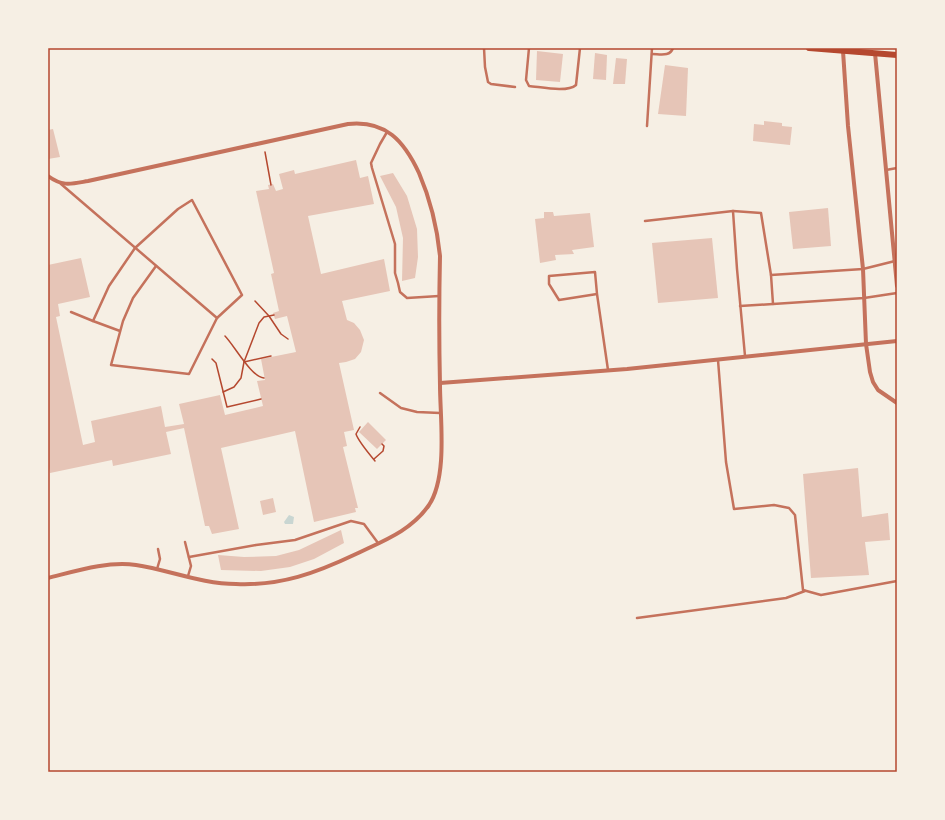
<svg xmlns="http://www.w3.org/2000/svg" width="945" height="820" font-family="'Source Sans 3',sans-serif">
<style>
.water{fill:#c9d6d2}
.building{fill:#e6c5b7}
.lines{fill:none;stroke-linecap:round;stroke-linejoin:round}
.path{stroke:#b5482f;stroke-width:1.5}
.service{stroke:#c5725c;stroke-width:2.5}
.minor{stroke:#c5725c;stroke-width:4}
.secondary{stroke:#b5482f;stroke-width:6}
.neatline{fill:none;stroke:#b5482f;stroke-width:1.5}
</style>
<rect width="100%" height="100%" fill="#f6efe4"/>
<path class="water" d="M289,515l5,2 -1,7h-8l-1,-2z"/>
<g class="building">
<path d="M537,51l26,3 -3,28 -24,-2z"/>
<path d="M595,53l12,2 -1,25 -13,-1z"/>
<path d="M616,58l11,1 -2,25h-12z"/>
<path d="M665,65l23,3 -2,48 -28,-2z"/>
<path d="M764,121l18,2v3l10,1 -2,18 -37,-4 1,-17 10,1z"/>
<path d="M53,129l7,28 -12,2v-29z"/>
<path d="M356,160l4,18 8,-2 6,28 -66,12 13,58 63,-15 6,32 -48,10 5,19 7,3 6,7 4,10 -3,12 -6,7 -9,3 -7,1 15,67 -10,2 3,14 -4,1 15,61h-3l1,4 -42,10 -19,-91 -74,17 18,81 -27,5 -3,-8h-4l-21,-98 -18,4 5,22 -58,12 -1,-6 -62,13 -2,-12v-196l33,-7 9,39 -32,7 2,12 -4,1 27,128 12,-3 -4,-21 70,-15 4,21 19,-3 -5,-20 41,-9 5,20 38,-9 -6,-25 8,-1 -4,-21 35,-7 -9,-36 -12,3 -2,-6 6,-2 -8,-37 3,-1 -18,-82 13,-2 -1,-4 5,-1 3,7 7,-2 -4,-15 15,-4 1,4z"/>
<path d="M393,173l14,23 10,33 1,28 -3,21 -13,3 1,-43 -7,-31 -16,-31z"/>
<path d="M828,208l3,38 -38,3 -4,-37z"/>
<path d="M544,212h9l1,4 36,-3 4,34 -22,3 2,4 -19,1 1,5 -16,3 -5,-44 9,-1z"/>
<path d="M712,238l6,60 -60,5 -6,-60z"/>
<path d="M368,422l18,18 -9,9 -18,-17z"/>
<path d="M858,468l4,49 26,-4 2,27 -25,2 4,33 -58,3 -8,-104z"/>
<path d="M273,498l3,14 -13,3 -3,-14z"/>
<path d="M341,530l3,13 -30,16 -24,8 -29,4 -40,-1 -3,-15 26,2 32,-1 23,-6z"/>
</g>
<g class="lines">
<g class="path">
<path d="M265,152l6,33"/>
<path d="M255,301l14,15 12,18 7,5"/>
<path d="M225,336c9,9 27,42 39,42"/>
<path d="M212,359l4,4 11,44 34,-8"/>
<path d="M244,362l27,-6"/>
<path d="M223,392l11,-5 7,-9 3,-16 15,-39 5,-6 10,-2"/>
<path d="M360,427l-4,7c2,6 14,21 19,27"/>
<path d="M374,459l9,-8 1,-5 -2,-2"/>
</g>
<g class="service">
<path d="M484,48l1,19 3,15 3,2 24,3"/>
<path d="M529,48l-3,32 3,6c12,1 38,7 47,-1l4,-37"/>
<path d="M652,54c8,0 18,3 21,-6"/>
<path d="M647,126l5,-78"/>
<path d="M387,132l-7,12 -9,19 1,5 23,76v29l3,10 2,9 7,6 32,-2"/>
<path d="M886,170l11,-2"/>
<path d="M61,184l156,134"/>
<path d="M733,211l28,2 10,62"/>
<path d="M645,221l88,-10 4,58 8,87"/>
<path d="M895,261l-32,8 -92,6 2,29 91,-6 33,-5"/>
<path d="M597,294l-2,-22 -46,4v8l10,16 38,-6 11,76"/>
<path d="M740,306l33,-2"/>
<path d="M71,312l22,9"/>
<path d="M120,331l-27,-10 16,-35 26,-38 43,-39 14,-9 50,95 -25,23 -28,56 -78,-9 12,-44 10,-23 23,-32"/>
<path d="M718,360l8,102 8,47 40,-4 15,3 6,7 8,75 18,5 76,-14"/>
<path d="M380,393l21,15 16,4 23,1"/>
<path d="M185,542l6,24 -3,10"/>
<path d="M189,557l67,-12 39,-5 56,-19 13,3 14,19"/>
<path d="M157,569l3,-10 -2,-10"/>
<path d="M637,618l149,-20 19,-7"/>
</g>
<g class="minor">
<path d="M843,51l5,75 15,143 3,75 4,28 3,10 5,8 19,13"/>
<path d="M875,53l22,233"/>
<path d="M48,176c15,11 23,8 40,5l260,-57c38,-4 56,17 71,49 12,28 18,53 21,83 -1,43 -1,86 0,129 0,33 8,91 -11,120 -18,26 -46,36 -73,49 -40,19 -75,32 -120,30 -34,0 -67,-14 -100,-19 -29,-4 -60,6 -88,13"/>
<path d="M440,383l187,-14 270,-28"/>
</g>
<path class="secondary" d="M809,48l88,7"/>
</g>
<rect width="945" height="820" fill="none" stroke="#f6efe4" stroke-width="98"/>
<rect x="49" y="49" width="847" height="722" class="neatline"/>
</svg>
